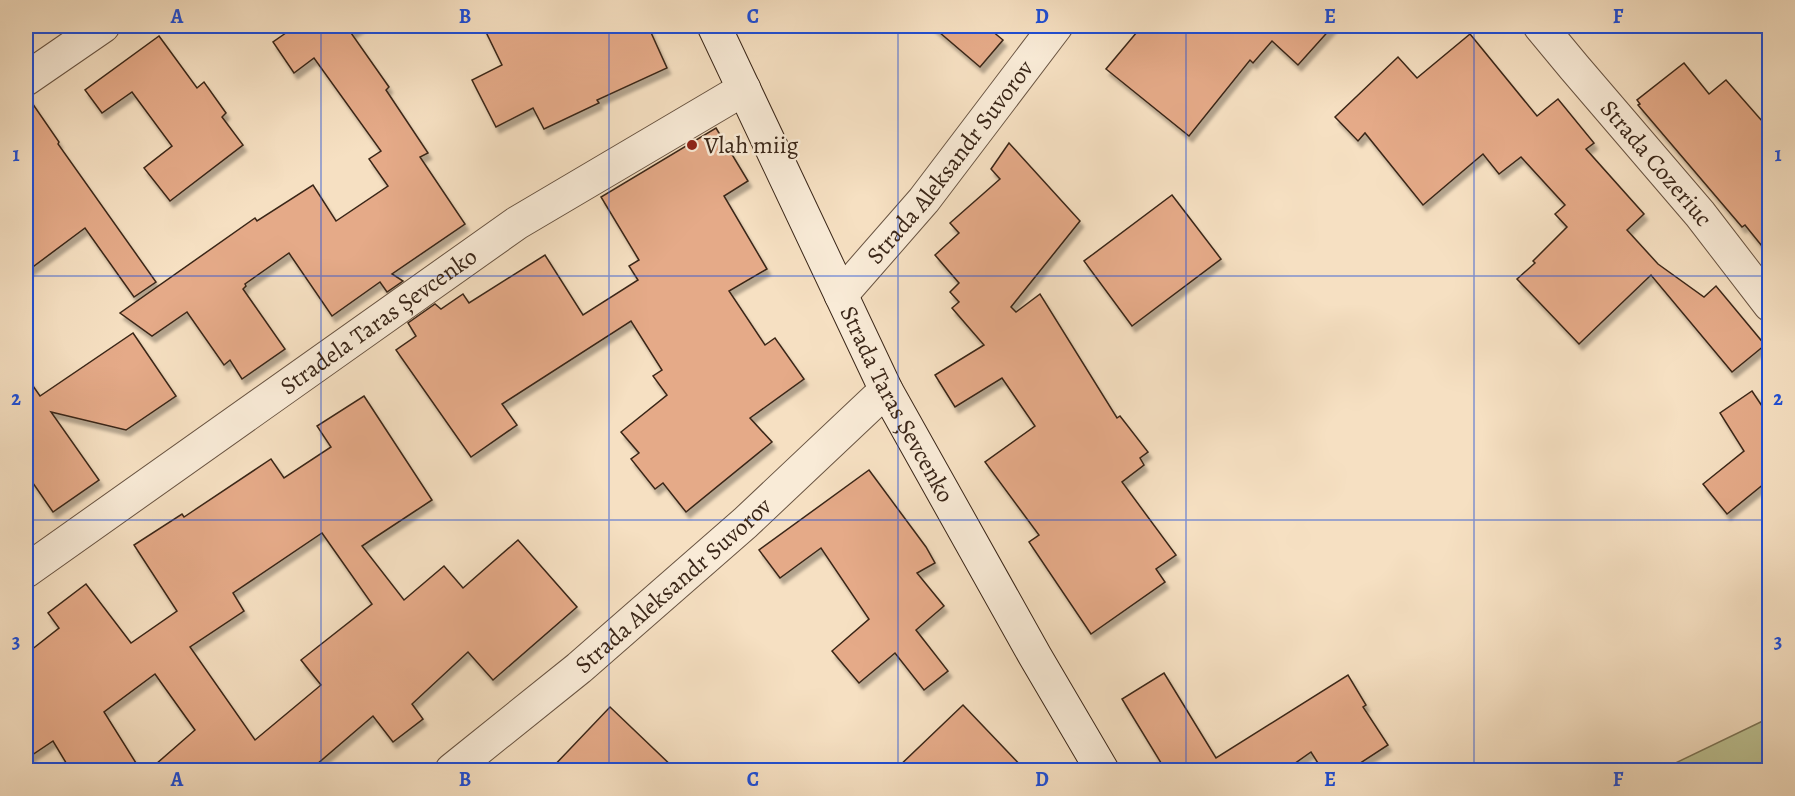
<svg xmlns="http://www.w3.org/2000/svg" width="1795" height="796" font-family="Alegreya,serif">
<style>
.green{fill:#bcc293;stroke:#7b7456;stroke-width:1.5}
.building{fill:#e5aa88;stroke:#3a2618;stroke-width:1.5;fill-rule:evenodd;filter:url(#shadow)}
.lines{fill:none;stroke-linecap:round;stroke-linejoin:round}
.minor-casing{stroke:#695442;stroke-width:35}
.secondary-casing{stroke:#3a2618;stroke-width:35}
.minor{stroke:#f9ebd7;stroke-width:33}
.secondary{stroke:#f9ebd7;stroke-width:33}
.grid{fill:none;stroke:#1d4ed8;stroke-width:1.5;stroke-opacity:0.55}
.poi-dot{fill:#8f2418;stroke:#f9ebd7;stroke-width:2}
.labels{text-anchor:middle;stroke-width:5;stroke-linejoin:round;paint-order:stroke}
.poi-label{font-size:24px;fill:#3a2618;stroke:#f9ebd7;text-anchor:start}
.street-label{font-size:24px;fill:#3a2618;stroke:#f9ebd7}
.neatline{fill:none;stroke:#1d4ed8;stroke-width:2}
.grid-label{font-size:20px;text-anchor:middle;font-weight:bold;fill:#1d4ed8}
</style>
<defs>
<filter id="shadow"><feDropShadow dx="3.5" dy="6" stdDeviation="1.5" flood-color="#0004"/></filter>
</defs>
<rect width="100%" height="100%" fill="#f6e0c2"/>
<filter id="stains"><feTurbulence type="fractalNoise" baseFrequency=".00333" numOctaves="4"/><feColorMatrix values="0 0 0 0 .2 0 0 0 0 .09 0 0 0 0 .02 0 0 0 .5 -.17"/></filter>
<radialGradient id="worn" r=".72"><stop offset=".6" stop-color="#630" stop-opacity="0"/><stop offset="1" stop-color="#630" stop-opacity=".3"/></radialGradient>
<path class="green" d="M1769,718v52h-108z"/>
<g class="building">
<path d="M291,26h70l-10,7 38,54 -3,3 42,63 -8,4 45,67 -73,50 11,7 -16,11 -7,-10 -48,34 -43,-63 -44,31 1,2 -3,3 42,60 -43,30 -12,-19 -6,5 -37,-53 -35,24 -32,-23 135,-95 2,3 56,-36 23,36 52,-35 -19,-27 12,-8 -67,-93 -20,15 -21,-31 20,-14z"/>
<path d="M483,26h165l19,42 -70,32 2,3 -55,26 -11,-21 -37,19 -24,-47 30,-15z"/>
<path d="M932,26h54l17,14 -23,27z"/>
<path d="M1142,26h191l-35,39 -26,-24 -19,22 -3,-3 -61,76 -83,-67z"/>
<path d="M1470,34l67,82 21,-17 36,44 -8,6 58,65 -17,16 31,34 46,33 12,-11 49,59 -33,27 -81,-97 -72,69 -62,-65 18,-16 -2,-2 34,-34 -12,-13 10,-9 -44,-48 -22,17 -16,-20 -60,51 -58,-72 -7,8 -23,-24 63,-60 19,21z"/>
<path d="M159,36l38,52 7,-6 22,31 -4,4 21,28 -73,56 -26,-33 28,-22 -40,-54 -30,21 -17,-23z"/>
<path d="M1684,63l25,31 17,-14 44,50v126l-25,-31 -3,2 -104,-122 2,-1 -3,-4z"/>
<path d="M26,97h2l31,45 -1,2 98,138 -22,15 -49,-69 -59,44z"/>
<path d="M716,128l32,53 -24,15 43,73 -38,22 36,54 10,-7 29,41 -54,39 22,24 -86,70 -23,-29 -8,6 -24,-30 8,-6 -18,-21 46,-37 -14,-19 9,-6 -31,-49 -129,83 15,21 -46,32 -75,-107 20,-14 -8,-13 27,-19 6,5 22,-15 6,9 76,-48 38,60 55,-35 -9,-14 10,-6 -38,-63z"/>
<path d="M1009,143l71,78 -69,86 5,5 24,-18 77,124 3,-2 28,36 -8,6 4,7 -22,17 54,73 -20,14 9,13 -74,52 -62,-92 10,-7 -54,-73 50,-36 -33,-48 -47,29 -20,-32 49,-30 -32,-37 7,-6 -9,-10 9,-9 -24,-28 24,-22 -9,-10 50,-44 -9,-10z"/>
<path d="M1172,195l49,64 -89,67 -48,-65z"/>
<path d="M133,333l43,63 -50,34 -75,-18 48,68 -46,32 -27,-39v-97l14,20z"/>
<path d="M1752,391l18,27v72l-5,-7 -38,31 -24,-30 41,-33 -24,-38z"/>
<path d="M364,396l68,104 -70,46 42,54 40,-34 19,22 55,-48 59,67 -84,73 -25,-28 -56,52 11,15 -30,23 -20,-26 -64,55h-161l47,-41 -40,-56 -51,38 37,59h-70l-18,-30 -27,18v-105l33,-26 -11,-15 38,-29 45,59 46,-32 -43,-66 48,-31 2,3 87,-58 13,19 47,-31 -14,-21zM322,533l50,71 -71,56 20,25 -66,55 -65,-93 54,-36 -11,-18z"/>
<path d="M869,470l57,77 9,16 -18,10 27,33 -28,24 32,41 -24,19 -29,-37 -36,30 -27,-32 37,-32 -48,-71 -41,30 -21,-28z"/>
<path d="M1164,673l52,85 132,-83 18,30 -3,2 25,38 -40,26h-25l-12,-19 -27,19h-118l-44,-72z"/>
<path d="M963,705l63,66h-132z"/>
<path d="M610,707l67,64h-128z"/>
</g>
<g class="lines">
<g class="minor-casing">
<g id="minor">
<path id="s1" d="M1540,26l34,41 126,147 70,91"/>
<path d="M26,79l77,-53"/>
<path id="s2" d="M841,295l83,-95 132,-174"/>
<path id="s3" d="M26,571l491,-348 227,-134"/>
<path id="s4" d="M452,770l127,-102 166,-145 141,-133"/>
</g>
</g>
<g class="secondary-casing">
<g id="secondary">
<path id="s5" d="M714,26l172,364 149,266 67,114"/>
</g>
</g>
<use href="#minor" class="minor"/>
<use href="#secondary" class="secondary"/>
</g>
<path class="grid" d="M321,26v744M609,26v744M898,26v744M1186,26v744M1474,26v744M26,276h1744M26,520h1744"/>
<circle class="poi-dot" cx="692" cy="145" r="6"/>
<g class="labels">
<g class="poi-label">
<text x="704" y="153">Vlah miig</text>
</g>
<g class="street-label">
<text dy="8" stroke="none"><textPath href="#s2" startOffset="172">Strada Aleksandr Suvorov</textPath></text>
<text dy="8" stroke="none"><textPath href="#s1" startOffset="180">Strada Cozeriuc</textPath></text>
<text dy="8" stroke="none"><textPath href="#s3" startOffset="432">Stradela Taras Șevcenko</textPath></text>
<text dy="8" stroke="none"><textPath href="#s5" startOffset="420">Strada Taras Șevcenko</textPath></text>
<text dy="8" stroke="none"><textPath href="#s4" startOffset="288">Strada Aleksandr Suvorov</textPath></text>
</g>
</g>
<rect width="1795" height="796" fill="none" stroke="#f6e0c2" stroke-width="66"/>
<rect x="33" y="33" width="1729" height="730" class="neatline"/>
<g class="grid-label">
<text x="177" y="23">A</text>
<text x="465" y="23">B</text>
<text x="753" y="23">C</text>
<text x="1042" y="23">D</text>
<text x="1330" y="23">E</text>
<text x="1618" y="23">F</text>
<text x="16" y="161">1</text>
<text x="1778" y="161">1</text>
<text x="16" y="405">2</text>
<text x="1778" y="405">2</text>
<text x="16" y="648">3</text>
<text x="1778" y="648">3</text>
<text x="177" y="786">A</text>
<text x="465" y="786">B</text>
<text x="753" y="786">C</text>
<text x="1042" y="786">D</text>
<text x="1330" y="786">E</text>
<text x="1618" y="786">F</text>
</g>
<rect width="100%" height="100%" filter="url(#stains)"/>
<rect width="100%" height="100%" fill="url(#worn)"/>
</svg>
